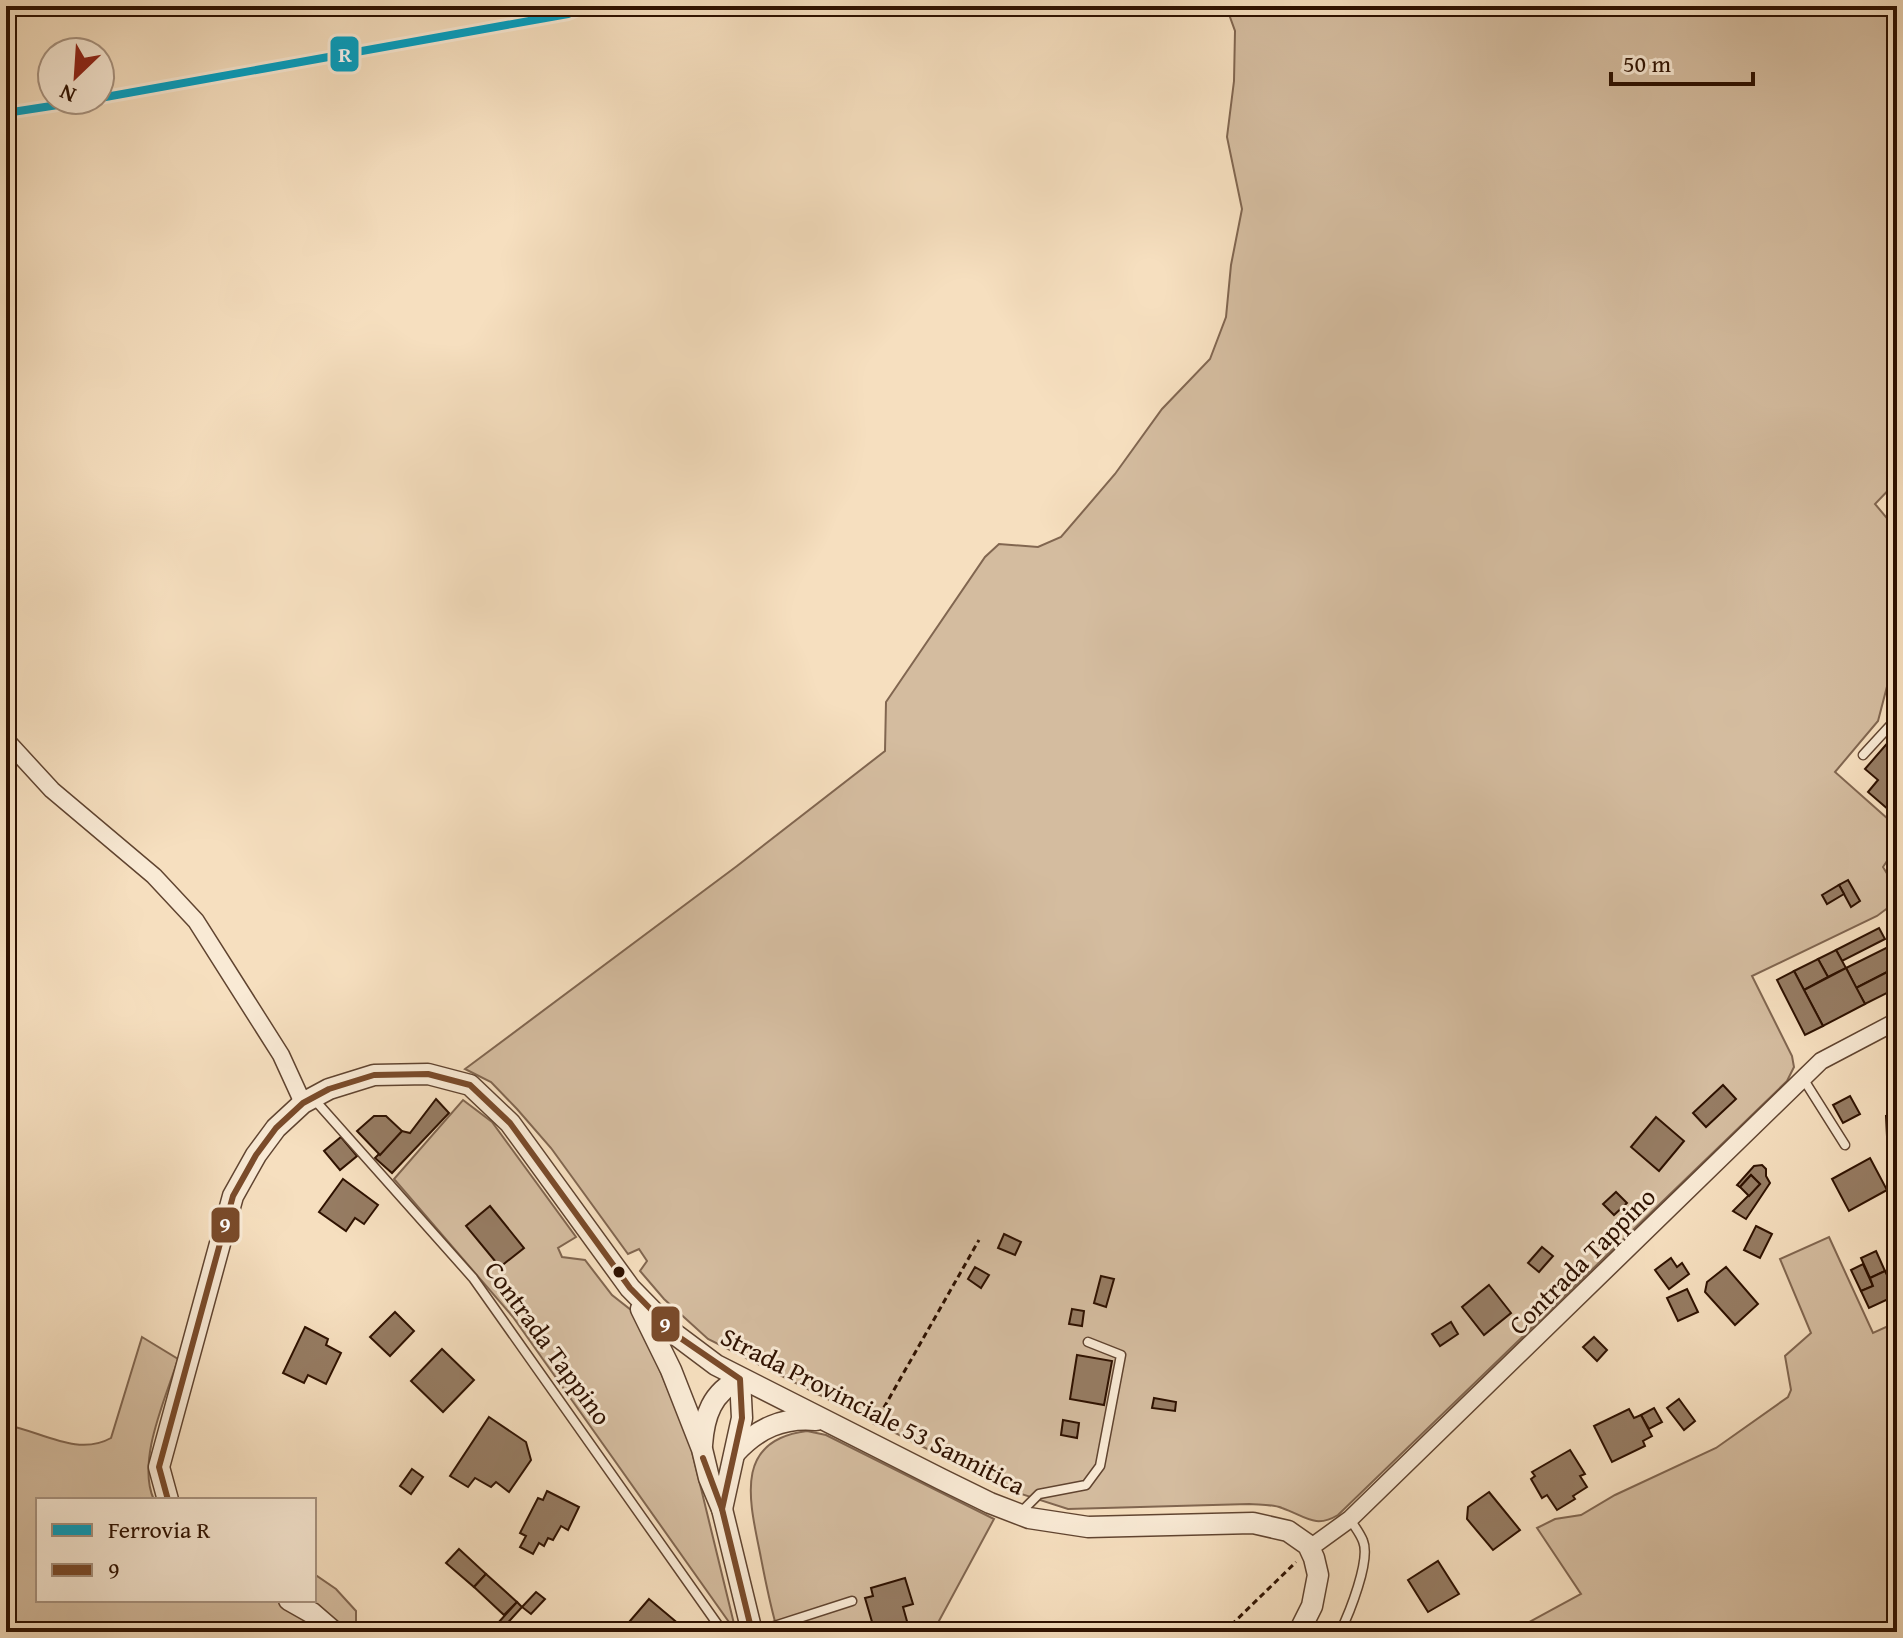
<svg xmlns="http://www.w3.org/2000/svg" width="1903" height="1638" font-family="'Gentium Book Plus',serif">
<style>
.green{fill:#d4bc9f;stroke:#816650;stroke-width:2}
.building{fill:#967c63;stroke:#2e1100;stroke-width:2}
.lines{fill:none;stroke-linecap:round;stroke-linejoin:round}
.service-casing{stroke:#604430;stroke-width:11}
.minor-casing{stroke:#604430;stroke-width:19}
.tertiary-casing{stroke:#604430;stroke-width:23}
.path{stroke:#2e1100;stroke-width:3;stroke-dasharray:6 4;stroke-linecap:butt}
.service{stroke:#f9ead5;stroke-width:8}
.minor{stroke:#f9ead5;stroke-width:16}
.tertiary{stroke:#f9ead5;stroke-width:20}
.bus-1-casing{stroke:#f9ead5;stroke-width:12}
.bus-1{stroke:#7a4b2a;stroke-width:6}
.rail-1-casing{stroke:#f9ead5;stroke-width:14}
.rail-1{stroke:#02a1c4;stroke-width:8}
.bus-dot{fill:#2e1100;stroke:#f9ead5;stroke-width:3}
.labels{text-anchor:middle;stroke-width:6;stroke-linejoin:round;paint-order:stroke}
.street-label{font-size:26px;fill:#2e1100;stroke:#f9ead5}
.line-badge{stroke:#f9ead5;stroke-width:3}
.badge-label{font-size:22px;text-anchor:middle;font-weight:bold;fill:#fff}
</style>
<rect width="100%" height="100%" fill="#f6dfbf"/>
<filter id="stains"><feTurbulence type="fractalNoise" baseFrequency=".0025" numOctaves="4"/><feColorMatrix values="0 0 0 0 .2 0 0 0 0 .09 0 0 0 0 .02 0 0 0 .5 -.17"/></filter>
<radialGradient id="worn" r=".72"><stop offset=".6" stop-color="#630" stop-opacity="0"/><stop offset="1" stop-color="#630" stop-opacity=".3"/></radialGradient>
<g class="green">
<path d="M1226,6h671v475l-22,23 22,26v118l-19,73 -43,51 62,55v19l-14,21 14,23v11l-20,15 -125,60 40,80 2,11 -7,14 -449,434c-23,14 -33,1 -56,-7 -10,-4 -22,-3 -33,-4l-181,5 -59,-19 -301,-151 -44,-40 -24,-28 7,-10 -8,-12 -11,5 -77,-106 -34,-39 -26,-27 -26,-13 272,-203 148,-115 1,-49 99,-145 14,-13 39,3 23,-10 54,-63 47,-65 48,-50 16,-42 5,-52 11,-56 -15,-72 7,-56 1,-50z"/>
<path d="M463,1100l29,22 84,115 -18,11 4,9 23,3 27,35 24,19 53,125 47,193 -223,-315 -119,-138z"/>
<path d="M1829,1237l44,96 24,-11v310h-386l70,-38 -44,-66 18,-9 26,-4 34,-20 101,-47 72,-51 3,-7 -6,-34 26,-23 -31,-74z"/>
<path d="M142,1337l36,22c-12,39 -42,102 -24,141h-116v100h276v-26l22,15 20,22v21h-134l-8,-6 -4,6h-204v-207c35,6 71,32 105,13z"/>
<path d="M807,1431l19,4 168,84 -61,113h-155c-8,-26 -13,-53 -18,-79 -11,-54 -26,-113 47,-122z"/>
</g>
<g class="building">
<path d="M1897,732v85l-29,-25 10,-12 -13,-11z"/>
<path d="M1848,880l12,21 -9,6 -12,-22z"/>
<path d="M1839,885l5,9 -17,10 -5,-9z"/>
<path d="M1879,928l6,11 -43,22 -6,-11z"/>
<path d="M1890,946l7,14v7l-41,21 -10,-20z"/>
<path d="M1836,950l10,18 -18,9 -10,-18z"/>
<path d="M1818,959l10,18 -24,13 -10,-19z"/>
<path d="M1897,967v21l-32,16 -9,-16z"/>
<path d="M1846,968l19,36 -42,22 -19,-36z"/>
<path d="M1794,971l29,55 -18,9 -28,-55z"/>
<path d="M1723,1085l13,14 -30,28 -13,-14z"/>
<path d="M1850,1096l10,18 -17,9 -10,-18z"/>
<path d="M436,1099l13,14 -57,60 -17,-15 27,-27 8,2z"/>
<path d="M1897,1115v41l-9,1 -2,-41z"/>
<path d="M374,1116h12l16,15 -22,24 -23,-24z"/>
<path d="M1656,1117l28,24 -25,30 -28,-24z"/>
<path d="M341,1137l16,19 -17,14 -16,-19z"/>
<path d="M1870,1158l17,32 -38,21 -17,-32z"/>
<path d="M1762,1165l4,4v7l4,7 -24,36 -13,-8 27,-27 -9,-9 -11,12 -3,-2 17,-19z"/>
<path d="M1751,1175l9,9 -11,12 -9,-9z"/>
<path d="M343,1179l35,26 -14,19 -9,-6 -9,13 -27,-19z"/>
<path d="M1616,1192l11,11 -13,12 -11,-11z"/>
<path d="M490,1206l34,42 -24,19 -34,-41z"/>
<path d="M1756,1226l16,8 -12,24 -16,-8z"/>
<path d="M1004,1234l17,8 -6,13 -17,-7z"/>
<path d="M1542,1247l11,9 -14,16 -11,-9z"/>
<path d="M1876,1251l9,20 -15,7 -9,-20z"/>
<path d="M1671,1258l6,9 5,-4 7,11 -20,15 -14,-19z"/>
<path d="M1863,1264l10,22 -12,5 -10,-21z"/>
<path d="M975,1267l14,8 -8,13 -13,-9z"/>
<path d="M1726,1267l32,37 -23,21 -30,-33 2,-10z"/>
<path d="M1885,1271l12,24 -28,13 -8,-17 12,-5 -3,-8z"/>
<path d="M1101,1276l13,3 -8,28 -12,-4z"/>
<path d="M1489,1285l22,28 -27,22 -22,-28z"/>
<path d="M1687,1289l11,23 -20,9 -11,-23z"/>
<path d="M1072,1309l12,2 -2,15 -13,-2z"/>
<path d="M395,1312l19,19 -24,25 -20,-19z"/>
<path d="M1451,1322l7,12 -18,12 -8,-12z"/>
<path d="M305,1327l23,12 -2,6 15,8 -15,31 -18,-9 -4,8 -21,-10z"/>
<path d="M1594,1337l13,13 -10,11 -14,-14z"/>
<path d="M442,1349l32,31 -31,32 -32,-31z"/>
<path d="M1077,1355l35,6 -8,44 -34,-6z"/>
<path d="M1154,1398l22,4 -1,9 -23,-3z"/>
<path d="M1679,1399l16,22 -11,9 -17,-22z"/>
<path d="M1654,1408l8,14 -13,7 -8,-14z"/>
<path d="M1629,1409l5,9 7,-3 11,21 -9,5 2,5 -33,16 -18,-36z"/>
<path d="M489,1417l37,25 5,18 -22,32 -13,-10 -5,5 -16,-9 -7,9 -18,-11z"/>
<path d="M1063,1420l16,3 -2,15 -16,-3z"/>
<path d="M1570,1450l15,24 -5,2 7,11 -14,9 2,3 -18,11 -10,-15 -5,3 -11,-19 4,-3 -3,-4z"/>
<path d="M412,1469l11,8 -12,17 -11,-8z"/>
<path d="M547,1491l32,16 -11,23 -7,-4 -8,14 -5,-2 -4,8 -5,-3 -6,11 -13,-7 6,-11 -6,-3 18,-35 5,2z"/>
<path d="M1489,1492l31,38 -27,20 -26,-31 1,-12z"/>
<path d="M459,1549l27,25 -12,13 -28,-24z"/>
<path d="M1438,1561l21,33 -31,18 -20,-32z"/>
<path d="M486,1574l31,28 -13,13 -30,-28z"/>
<path d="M905,1578l8,26 -10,3 7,25h-35l-10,-34 8,-2 -2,-8z"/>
<path d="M536,1592l9,7 -14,15 -9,-7z"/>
<path d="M649,1599l31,26 -7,7h-31l-12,-11z"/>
<path d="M517,1602l5,5 -19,21 -5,-5z"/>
</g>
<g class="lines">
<g class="service-casing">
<g id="service">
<path d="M1863,755l34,-37"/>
<path d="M1804,1080l41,65"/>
<path d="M313,1098l160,180 250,354"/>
<path d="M1019,1514l20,-20 47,-9 14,-19 21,-111 -33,-13"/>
<path d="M756,1632l96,-31"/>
<path d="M1340,1632c9,-18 31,-72 23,-91 -3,-8 -9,-15 -13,-22"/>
</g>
</g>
<g class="minor-casing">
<g id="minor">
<path d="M6,740l46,50 102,86 42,45 85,134 22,48"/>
<path d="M1310,1548l40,-29 471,-458 76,-40"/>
</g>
</g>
<g class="tertiary-casing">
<g id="tertiary">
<path d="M641,1309l30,61 31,79 7,29 13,31 30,123"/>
<path d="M702,1445c2,-29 10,-53 38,-66"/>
<path d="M735,1453c23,-25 48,-36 81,-33"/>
<path d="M168,1500l-9,-33 74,-271 23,-41 20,-27 27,-25 26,-14 45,-14 54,-1 42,11 40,38 120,165 46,47 40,30 225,114 49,24 39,15 59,9 165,-4 35,8 20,14 6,13 4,17 -6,31 -13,26"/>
<path d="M722,1509l20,-91 -2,-39"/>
<path d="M289,1600l23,13 22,19"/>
</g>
</g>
<g class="path">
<path d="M874,1425l105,-185"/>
<path d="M1224,1632l72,-70"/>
</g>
<use href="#service" class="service"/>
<use href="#minor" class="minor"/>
<use href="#tertiary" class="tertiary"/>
<g class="bus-1-casing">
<g id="bus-1">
<path d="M703,1458l19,51 30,123"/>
<path d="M168,1500l-9,-33 74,-271 23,-41 20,-27 27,-25 26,-14 45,-14 54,-1 42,11 40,38 120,165 46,47 64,44 2,39 -20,91"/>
</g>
</g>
<use href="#bus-1" class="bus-1"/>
<g class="rail-1-casing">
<g id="rail-1">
<path d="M100,98l468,-84 20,-8"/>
<path d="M6,113l84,-13"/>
</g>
</g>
<use href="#rail-1" class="rail-1"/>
</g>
<circle class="bus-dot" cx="619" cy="1272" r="7"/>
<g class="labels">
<g class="street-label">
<text transform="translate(1582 1261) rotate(-45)" y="9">Contrada Tappino</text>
<text transform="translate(548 1343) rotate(54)" y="9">Contrada Tappino</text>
<text transform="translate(873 1411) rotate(27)" y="9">Strada Provinciale 53 Sannitica</text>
</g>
</g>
<g class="line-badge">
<rect x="329" y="35" width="31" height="38" rx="8" fill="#02a1c4"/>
<rect x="210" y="1206" width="31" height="38" rx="8" fill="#7a4b2a"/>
<rect x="650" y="1305" width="31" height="38" rx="8" fill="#7a4b2a"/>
</g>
<g class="badge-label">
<text x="345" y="62">R</text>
<text x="225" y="1232">9</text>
<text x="665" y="1332">9</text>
</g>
<rect width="1903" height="1638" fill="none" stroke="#f6dfbf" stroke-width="32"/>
<rect x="8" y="8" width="1887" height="1622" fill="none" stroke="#2e1100" stroke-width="4"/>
<rect x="16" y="16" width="1871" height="1606" fill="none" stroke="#2e1100" stroke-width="2"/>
<rect x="36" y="1498" width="280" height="104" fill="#f9ead5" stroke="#a89380" stroke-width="2"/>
<rect x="52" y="1524" width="40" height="12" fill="#02a1c4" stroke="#a89380" stroke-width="2"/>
<text x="108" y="1538" font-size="24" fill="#2e1100">Ferrovia R</text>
<rect x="52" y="1564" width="40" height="12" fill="#7a4b2a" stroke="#a89380" stroke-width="2"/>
<text x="108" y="1578" font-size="24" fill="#2e1100">9</text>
<g transform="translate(76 76) rotate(205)"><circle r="38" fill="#f9ead5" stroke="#a89380" stroke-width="2"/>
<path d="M0-6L14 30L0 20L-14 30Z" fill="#8f2418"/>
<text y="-12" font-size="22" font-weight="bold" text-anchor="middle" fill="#2e1100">N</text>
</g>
<path d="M1611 72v12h142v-12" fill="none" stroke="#2e1100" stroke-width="4"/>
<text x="1623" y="72" font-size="24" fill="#2e1100" stroke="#f9ead5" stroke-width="6" paint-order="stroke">50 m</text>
<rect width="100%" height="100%" filter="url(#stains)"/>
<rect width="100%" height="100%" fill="url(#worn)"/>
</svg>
